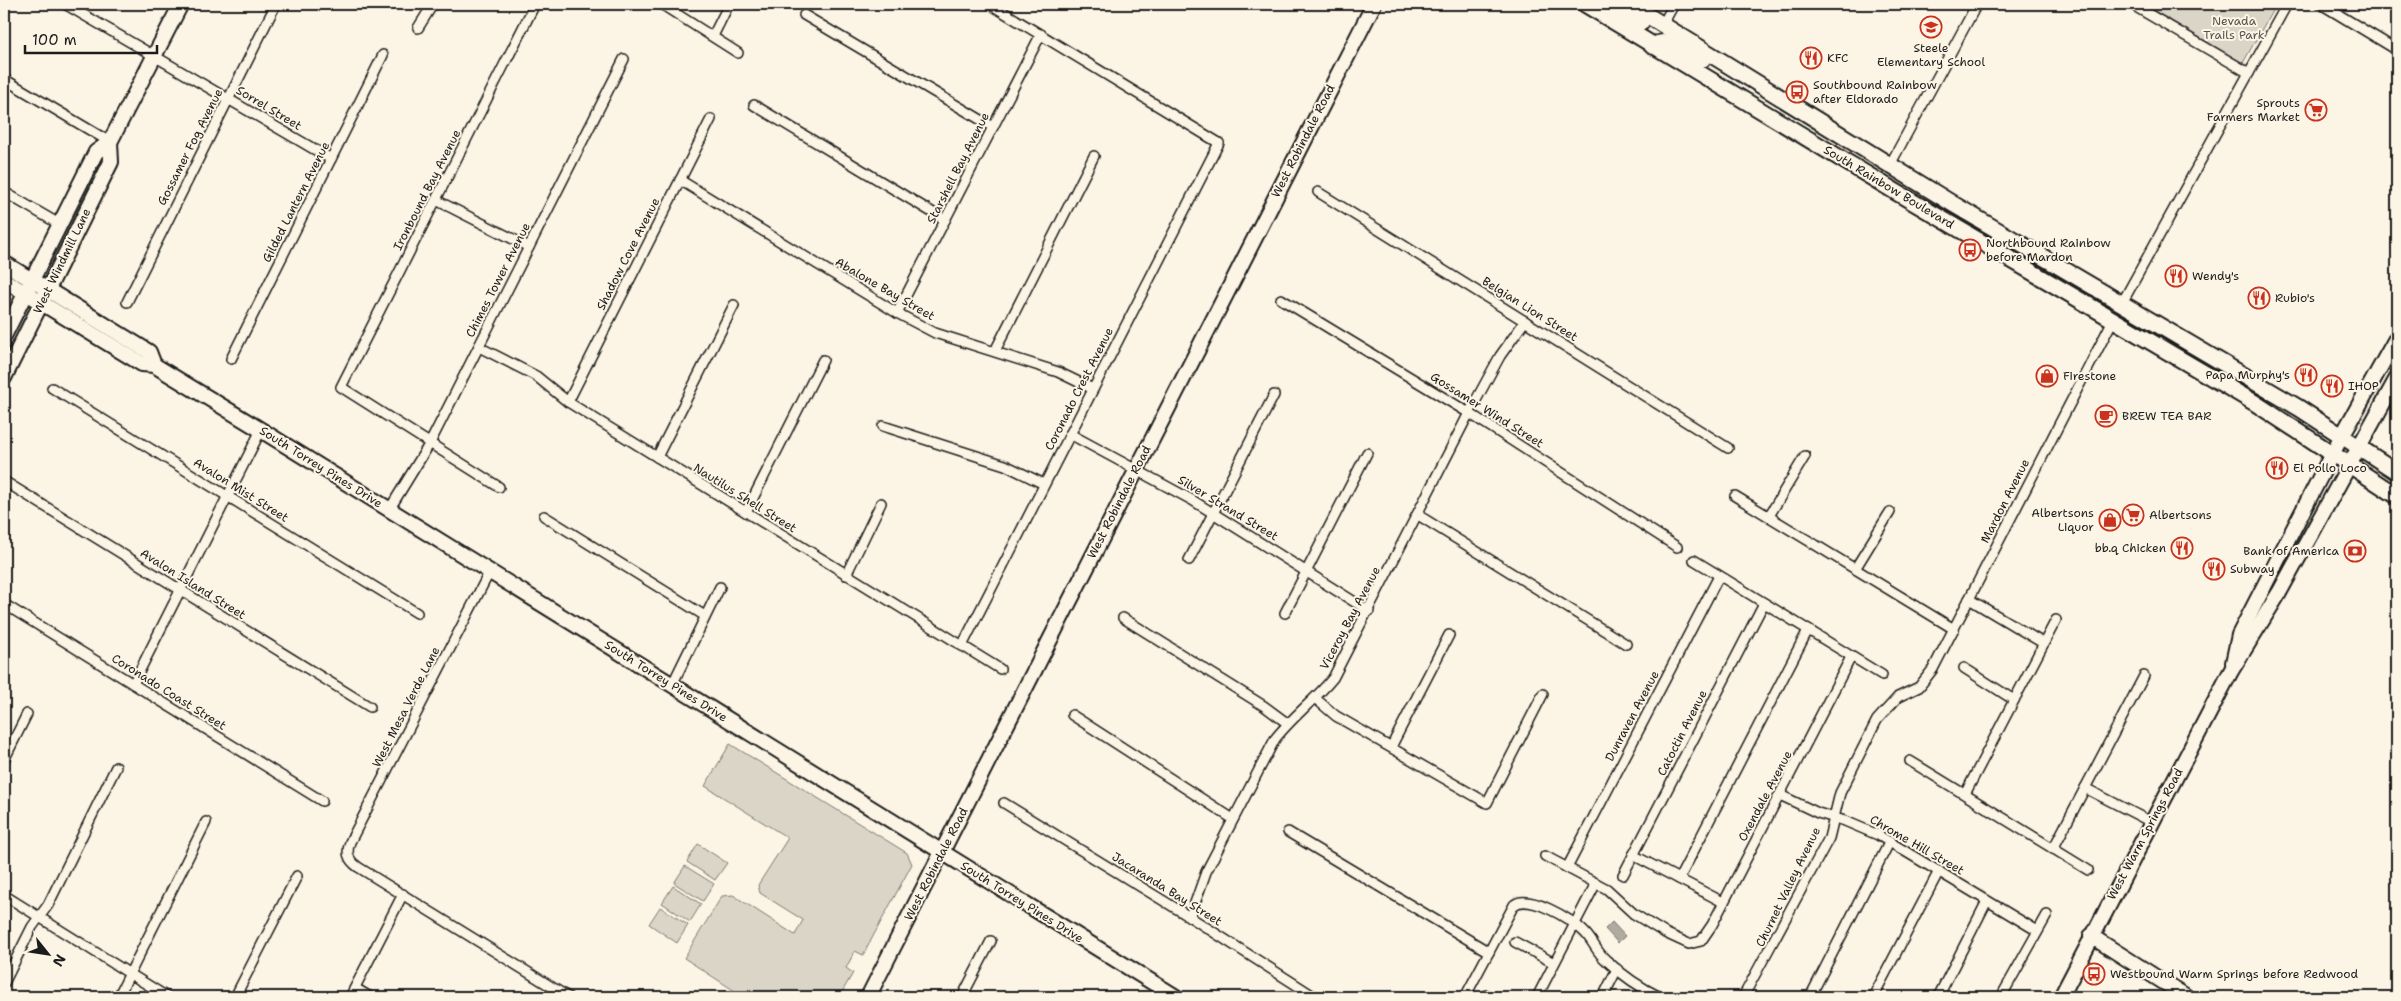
<svg xmlns="http://www.w3.org/2000/svg" width="2401" height="1001" font-family="'Shantell Sans',sans-serif">
<style>
.green{fill:#dbd5c8;stroke:#7c7872}
.water{fill:#b0aba1;stroke:#75726c}
.lines{fill:none;stroke-linecap:round;stroke-linejoin:round}
.street-casing{stroke:#1c1c1c;stroke-width:12}
.secondary-casing{stroke:#1c1c1c;stroke-width:18}
.primary-casing{stroke:#1c1c1c;stroke-width:19}
.street{stroke:#fcf5e5;stroke-width:9}
.secondary{stroke:#fcf5e5;stroke-width:14}
.primary{stroke:#fcf5e5;stroke-width:15}
.labels{text-anchor:middle;stroke-width:4;stroke-linejoin:round;paint-order:stroke}
.park-label{font-size:12px;fill:#555450;stroke:#fcf5e5}
.poi-label{font-size:12px;fill:#1c1c1c;stroke:#fcf5e5;text-anchor:start}
.street-label{font-size:12px;fill:#1c1c1c;stroke:#fcf5e5}
</style>
<rect width="100%" height="100%" fill="#fcf5e5"/>
<filter id="ink" filterUnits="userSpaceOnUse"><feTurbulence type="fractalNoise" baseFrequency=".02" numOctaves="2"/><feDisplacementMap in="SourceGraphic" scale="10" xChannelSelector="R" yChannelSelector="G"/><feConvolveMatrix kernelMatrix="1 2 1 2 8 2 1 2 1" color-interpolation-filters="sRGB"/></filter>
<g filter="url(#ink)">
<g class="green">
<path d="M2143,4h133l-33,59z"/>
<path d="M730,744l177,109 5,11 -49,91 -8,-4 -9,17 7,5 -14,24h-95l-60,-39 38,-62 11,-1 62,40 8,-15 -43,-27 -2,-8 30,-47 -83,-52z"/>
<path d="M698,844l29,19 -12,17 -28,-18z"/>
<path d="M685,866l29,18 -11,17 -29,-18z"/>
<path d="M673,886l28,18 -11,18 -28,-19z"/>
<path d="M660,907l28,18 -11,18 -28,-19z"/>
</g>
<path class="water" d="M1612,922l13,14 -7,7 -13,-14z"/>
<g class="lines">
<g class="street-casing">
<g id="street">
<path d="M65,4l266,155"/>
<path d="M661,4l77,49"/>
<path d="M2131,4l118,69"/>
<path d="M2321,4l76,46"/>
<path d="M804,15l189,112"/>
<path d="M1663,24l11,-20"/>
<path d="M418,28l15,-24"/>
<path d="M713,36l16,-32"/>
<path d="M4,79l106,63"/>
<path d="M754,105l191,115"/>
<path d="M1891,163l86,-159"/>
<path d="M680,180l217,133 38,20 123,39 35,17"/>
<path d="M4,192l55,32"/>
<path d="M1318,192l410,256"/>
<path d="M436,200l93,47"/>
<path d="M1281,299l188,114 208,134"/>
<path d="M127,302l149,-298"/>
<path d="M2122,303l165,-299"/>
<path d="M897,313l144,-279"/>
<path d="M479,347l57,29 32,26 432,267"/>
<path d="M995,351l99,-195"/>
<path d="M231,359l152,-304"/>
<path d="M52,388l365,225"/>
<path d="M568,402l143,-283"/>
<path d="M883,426l122,39 39,19"/>
<path d="M1070,434l122,66 177,111"/>
<path d="M657,457l77,-152"/>
<path d="M4,481l366,226"/>
<path d="M499,487l-158,-100 194,-383"/>
<path d="M1735,496l219,133"/>
<path d="M389,510l41,-67 194,-384"/>
<path d="M746,512l77,-152"/>
<path d="M1418,515l208,129"/>
<path d="M544,516l161,100"/>
<path d="M1769,516l36,-60"/>
<path d="M1189,560l85,-165"/>
<path d="M1694,560l188,115"/>
<path d="M1855,569l35,-57"/>
<path d="M490,571l-140,271c-4,11 -2,18 8,25l210,130"/>
<path d="M846,575l35,-72"/>
<path d="M1969,599l74,44"/>
<path d="M4,604l318,197"/>
<path d="M1285,613l82,-160"/>
<path d="M1123,618l141,88 23,17"/>
<path d="M962,646l257,-503 -229,-139"/>
<path d="M1964,668l50,32"/>
<path d="M133,684l128,-254"/>
<path d="M672,685l48,-98"/>
<path d="M1316,699l20,17 151,87 56,-109"/>
<path d="M1072,715l161,104"/>
<path d="M1391,747l58,-112"/>
<path d="M4,760l23,-46"/>
<path d="M1910,761l178,109"/>
<path d="M2085,788l66,34"/>
<path d="M1965,794l91,-174"/>
<path d="M1780,795l38,18 27,8 33,14 158,95"/>
<path d="M1004,803l186,114 125,80"/>
<path d="M1288,832l201,120"/>
<path d="M2053,849l91,-173"/>
<path d="M1633,855l90,47"/>
<path d="M1545,856l62,33 27,25 31,19 24,11 12,-3 11,-16 139,-268"/>
<path d="M1567,868l152,-292"/>
<path d="M1623,875l141,-272"/>
<path d="M1679,879l129,-249"/>
<path d="M4,895l163,102"/>
<path d="M1190,917l16,-45 69,-133c17,-22 40,-39 58,-61l136,-265 31,-57 25,-35"/>
<path d="M1515,942l39,21"/>
<path d="M4,983l28,-56 16,-22 68,-138"/>
<path d="M355,988l15,9"/>
<path d="M1487,995l5,2"/>
<path d="M118,997l88,-175"/>
<path d="M235,997l62,-121"/>
<path d="M350,997l53,-103"/>
<path d="M962,997l29,-56"/>
<path d="M1465,997l49,-92c14,-12 57,14 68,25 10,8 14,22 24,30 16,15 35,28 54,37"/>
<path d="M1537,997l59,-114"/>
<path d="M1603,997l14,-28"/>
<path d="M1743,997l86,-159 11,-45 37,-73 21,-23 21,-10 14,-18 180,-349"/>
<path d="M1810,997l80,-156"/>
<path d="M1873,997l66,-126"/>
<path d="M1938,997l49,-96"/>
<path d="M2001,997l46,-82"/>
</g>
</g>
<g class="secondary-casing">
<g id="secondary">
<path d="M4,263l145,89 5,13"/>
<path d="M4,280l138,84 12,1 107,65 915,567"/>
<path d="M4,336l92,-184 14,-10 71,-138"/>
<path d="M4,378l107,-216 -1,-20"/>
<path d="M2233,663l6,-28 94,-183 64,-115"/>
<path d="M2091,936l96,61"/>
<path d="M868,997l506,-993"/>
<path d="M2061,997l170,-326 48,-78 118,-215"/>
</g>
</g>
<g class="primary-casing">
<g id="primary">
<path d="M1585,4l311,188 359,211 142,93"/>
<path d="M1629,4l324,200 346,204 98,64"/>
<path d="M1593,7l24,2 24,14"/>
<path d="M1652,46c20,-11 33,7 51,13"/>
</g>
</g>
<use href="#street" class="street"/>
<use href="#secondary" class="secondary"/>
<use href="#primary" class="primary"/>
</g>
</g>
<defs>
<g id="school-ring" transform="scale(1.125)"><circle r="9.5" fill="#fcf5e5" stroke="#c8321e" stroke-width="1.5"/><path d="M0-5L7-2L0 1L-7-2ZM-4 1L0 2.5L4 1V4Q0 6-4 4Z" fill="#c8321e"/></g>
<g id="restaurant-ring" transform="scale(1.125)"><circle r="9.5" fill="#fcf5e5" stroke="#c8321e" stroke-width="1.5"/><path d="M-5-6h1v4h1v-4h1v4h1v-4h1v5L-1.5 .5V6h-2V.5L-5-1ZM5-6V6H3V1.5H1.5Q1.5-4 5-6Z" fill="#c8321e"/></g>
<g id="bus-ring" transform="scale(1.125)"><circle r="9.5" fill="#fcf5e5" stroke="#c8321e" stroke-width="1.5"/><path d="M-5-6H5V4H4V6H2V4H-2V6H-4V4H-5ZM-3.5-4V0h7V-4ZM-3.5 1.2v1.5H-2V1.2ZM2 1.2v1.5H3.5V1.2Z" fill="#c8321e"/></g>
<g id="supermarket-ring" transform="scale(1.125)"><circle r="9.5" fill="#fcf5e5" stroke="#c8321e" stroke-width="1.5"/><path d="M-6-5.5h2.5l.6 2H6L4.5 2H-2.5L-4.4-4H-6ZM-1.5 3.2a1.3 1.3 0 1 0 .1 0ZM3 3.2a1.3 1.3 0 1 0 .1 0Z" fill="#c8321e"/></g>
<g id="shop-ring" transform="scale(1.125)"><circle r="9.5" fill="#fcf5e5" stroke="#c8321e" stroke-width="1.5"/><path d="M-5-2.5h2.3a2.7 3.5 0 0 1 5.4 0H5L5.5 6h-11ZM-1.5-2.5h3a1.5 2.3 0 0 0-3 0Z" fill="#c8321e"/></g>
<g id="cafe-ring" transform="scale(1.125)"><circle r="9.5" fill="#fcf5e5" stroke="#c8321e" stroke-width="1.5"/><path d="M-5.5-4.5H6V0H3Q3 3.5 0 3.5H-2.5Q-5.5 3.5-5.5 0ZM3-3.2v2h1.7v-2ZM-6 4.5H4V6H-6Z" fill="#c8321e"/></g>
<g id="bank-ring" transform="scale(1.125)"><circle r="9.5" fill="#fcf5e5" stroke="#c8321e" stroke-width="1.5"/><path d="M-6-4H6V4H-6ZM0-2.3a2.3 2.3 0 1 0 0 4.6a2.3 2.3 0 1 0 0-4.6Z" fill="#c8321e"/></g>
</defs>
<g fill-rule="evenodd">
<use href="#school-ring" x="1931" y="27"/>
<use href="#restaurant-ring" x="1811" y="58"/>
<use href="#bus-ring" x="1797" y="92"/>
<use href="#supermarket-ring" x="2316" y="110"/>
<use href="#bus-ring" x="1970" y="250"/>
<use href="#restaurant-ring" x="2176" y="276"/>
<use href="#restaurant-ring" x="2259" y="298"/>
<use href="#restaurant-ring" x="2306" y="375"/>
<use href="#shop-ring" x="2047" y="376"/>
<use href="#restaurant-ring" x="2332" y="386"/>
<use href="#cafe-ring" x="2106" y="416"/>
<use href="#restaurant-ring" x="2277" y="468"/>
<use href="#supermarket-ring" x="2133" y="515"/>
<use href="#shop-ring" x="2110" y="520"/>
<use href="#restaurant-ring" x="2182" y="548"/>
<use href="#bank-ring" x="2355" y="551"/>
<use href="#restaurant-ring" x="2214" y="569"/>
<use href="#bus-ring" x="2094" y="974"/>
</g>
<g class="labels">
<g class="park-label">
<text x="2234" y="25">Nevada<tspan x="2234" dy="14">Trails Park</tspan></text>
</g>
<g class="poi-label">
<text x="1931" y="52" text-anchor="middle">Steele<tspan x="1931" dy="14">Elementary School</tspan></text>
<text x="1827" y="62">KFC</text>
<text x="1813" y="89">Southbound Rainbow<tspan x="1813" dy="14">after Eldorado</tspan></text>
<text x="2300" y="107" text-anchor="end">Sprouts<tspan x="2300" dy="14">Farmers Market</tspan></text>
<text x="1986" y="247">Northbound Rainbow<tspan x="1986" dy="14">before Mardon</tspan></text>
<text x="2192" y="280">Wendy's</text>
<text x="2275" y="302">Rubio's</text>
<text x="2290" y="379" text-anchor="end">Papa Murphy's</text>
<text x="2063" y="380">Firestone</text>
<text x="2348" y="390">IHOP</text>
<text x="2122" y="420">BREW TEA BAR</text>
<text x="2293" y="472">El Pollo Loco</text>
<text x="2094" y="517" text-anchor="end">Albertsons<tspan x="2094" dy="14">Liquor</tspan></text>
<text x="2149" y="519">Albertsons</text>
<text x="2166" y="552" text-anchor="end">bb.q Chicken</text>
<text x="2339" y="555" text-anchor="end">Bank of America</text>
<text x="2230" y="573">Subway</text>
<text x="2110" y="978">Westbound Warm Springs before Redwood</text>
</g>
<g class="street-label">
<text transform="translate(269 108) rotate(31)" y="4">Sorrel Street</text>
<text transform="translate(1303 141) rotate(-63)" y="4">West Robindale Road</text>
<text transform="translate(190 147) rotate(-63)" y="4">Gossamer Fog Avenue</text>
<text transform="translate(958 168) rotate(-63)" y="4">Starshell Bay Avenue</text>
<text transform="translate(1889 187) rotate(31)" y="4">South Rainbow Boulevard</text>
<text transform="translate(427 190) rotate(-63)" y="4">Ironbound Bay Avenue</text>
<text transform="translate(296 202) rotate(-63)" y="4">Gilded Lantern Avenue</text>
<text transform="translate(628 254) rotate(-63)" y="4">Shadow Cove Avenue</text>
<text transform="translate(62 261) rotate(-64)" y="4">West Windmill Lane</text>
<text transform="translate(498 280) rotate(-63)" y="4">Chimes Tower Avenue</text>
<text transform="translate(885 289) rotate(30)" y="4">Abalone Bay Street</text>
<text transform="translate(1530 309) rotate(32)" y="4">Belgian Lion Street</text>
<text transform="translate(1079 389) rotate(-63)" y="4">Coronado Crest Avenue</text>
<text transform="translate(1487 410) rotate(32)" y="4">Gossamer Wind Street</text>
<text transform="translate(321 467) rotate(32)" y="4">South Torrey Pines Drive</text>
<text transform="translate(241 490) rotate(32)" y="4">Avalon Mist Street</text>
<text transform="translate(745 498) rotate(32)" y="4">Nautilus Shell Street</text>
<text transform="translate(2005 501) rotate(-63)" y="4">Mardon Avenue</text>
<text transform="translate(1119 502) rotate(-63)" y="4">West Robindale Road</text>
<text transform="translate(1228 508) rotate(31)" y="4">Silver Strand Street</text>
<text transform="translate(193 584) rotate(32)" y="4">Avalon Island Street</text>
<text transform="translate(1350 618) rotate(-62)" y="4">Viceroy Bay Avenue</text>
<text transform="translate(666 681) rotate(32)" y="4">South Torrey Pines Drive</text>
<text transform="translate(169 692) rotate(32)" y="4">Coronado Coast Street</text>
<text transform="translate(406 707) rotate(-63)" y="4">West Mesa Verde Lane</text>
<text transform="translate(1632 716) rotate(-62)" y="4">Dunraven Avenue</text>
<text transform="translate(1682 733) rotate(-63)" y="4">Catoctin Avenue</text>
<text transform="translate(1765 796) rotate(-62)" y="4">Oxendale Avenue</text>
<text transform="translate(2145 834) rotate(-62)" y="4">West Warm Springs Road</text>
<text transform="translate(1917 845) rotate(30)" y="4">Chrome Hill Street</text>
<text transform="translate(936 864) rotate(-63)" y="4">West Robindale Road</text>
<text transform="translate(1788 887) rotate(-64)" y="4">Churnet Valley Avenue</text>
<text transform="translate(1167 889) rotate(32)" y="4">Jacaranda Bay Street</text>
<text transform="translate(1022 902) rotate(32)" y="4">South Torrey Pines Drive</text>
</g>
</g>
<rect width="2401" height="1001" fill="none" stroke="#fcf5e5" stroke-width="20"/>
<rect x="10" y="10" width="2381" height="981" fill="none" stroke="#1c1c1c" stroke-width="2" filter="url(#ink)"/>
<g transform="translate(48 954) rotate(120)" stroke="#fcf5e5" stroke-width="4" paint-order="stroke">
<path d="M0-4L9 19L0 12L-9 19Z" fill="#1c1c1c"/>
<text y="-8" font-size="14" font-weight="bold" text-anchor="middle" fill="#1c1c1c">N</text>
</g>
<path d="M25 45v8h132v-8" fill="none" stroke="#1c1c1c" stroke-width="2.5"/>
<text x="32" y="45" font-size="15" fill="#1c1c1c" stroke="#fcf5e5" stroke-width="4" paint-order="stroke">100 m</text>
</svg>
